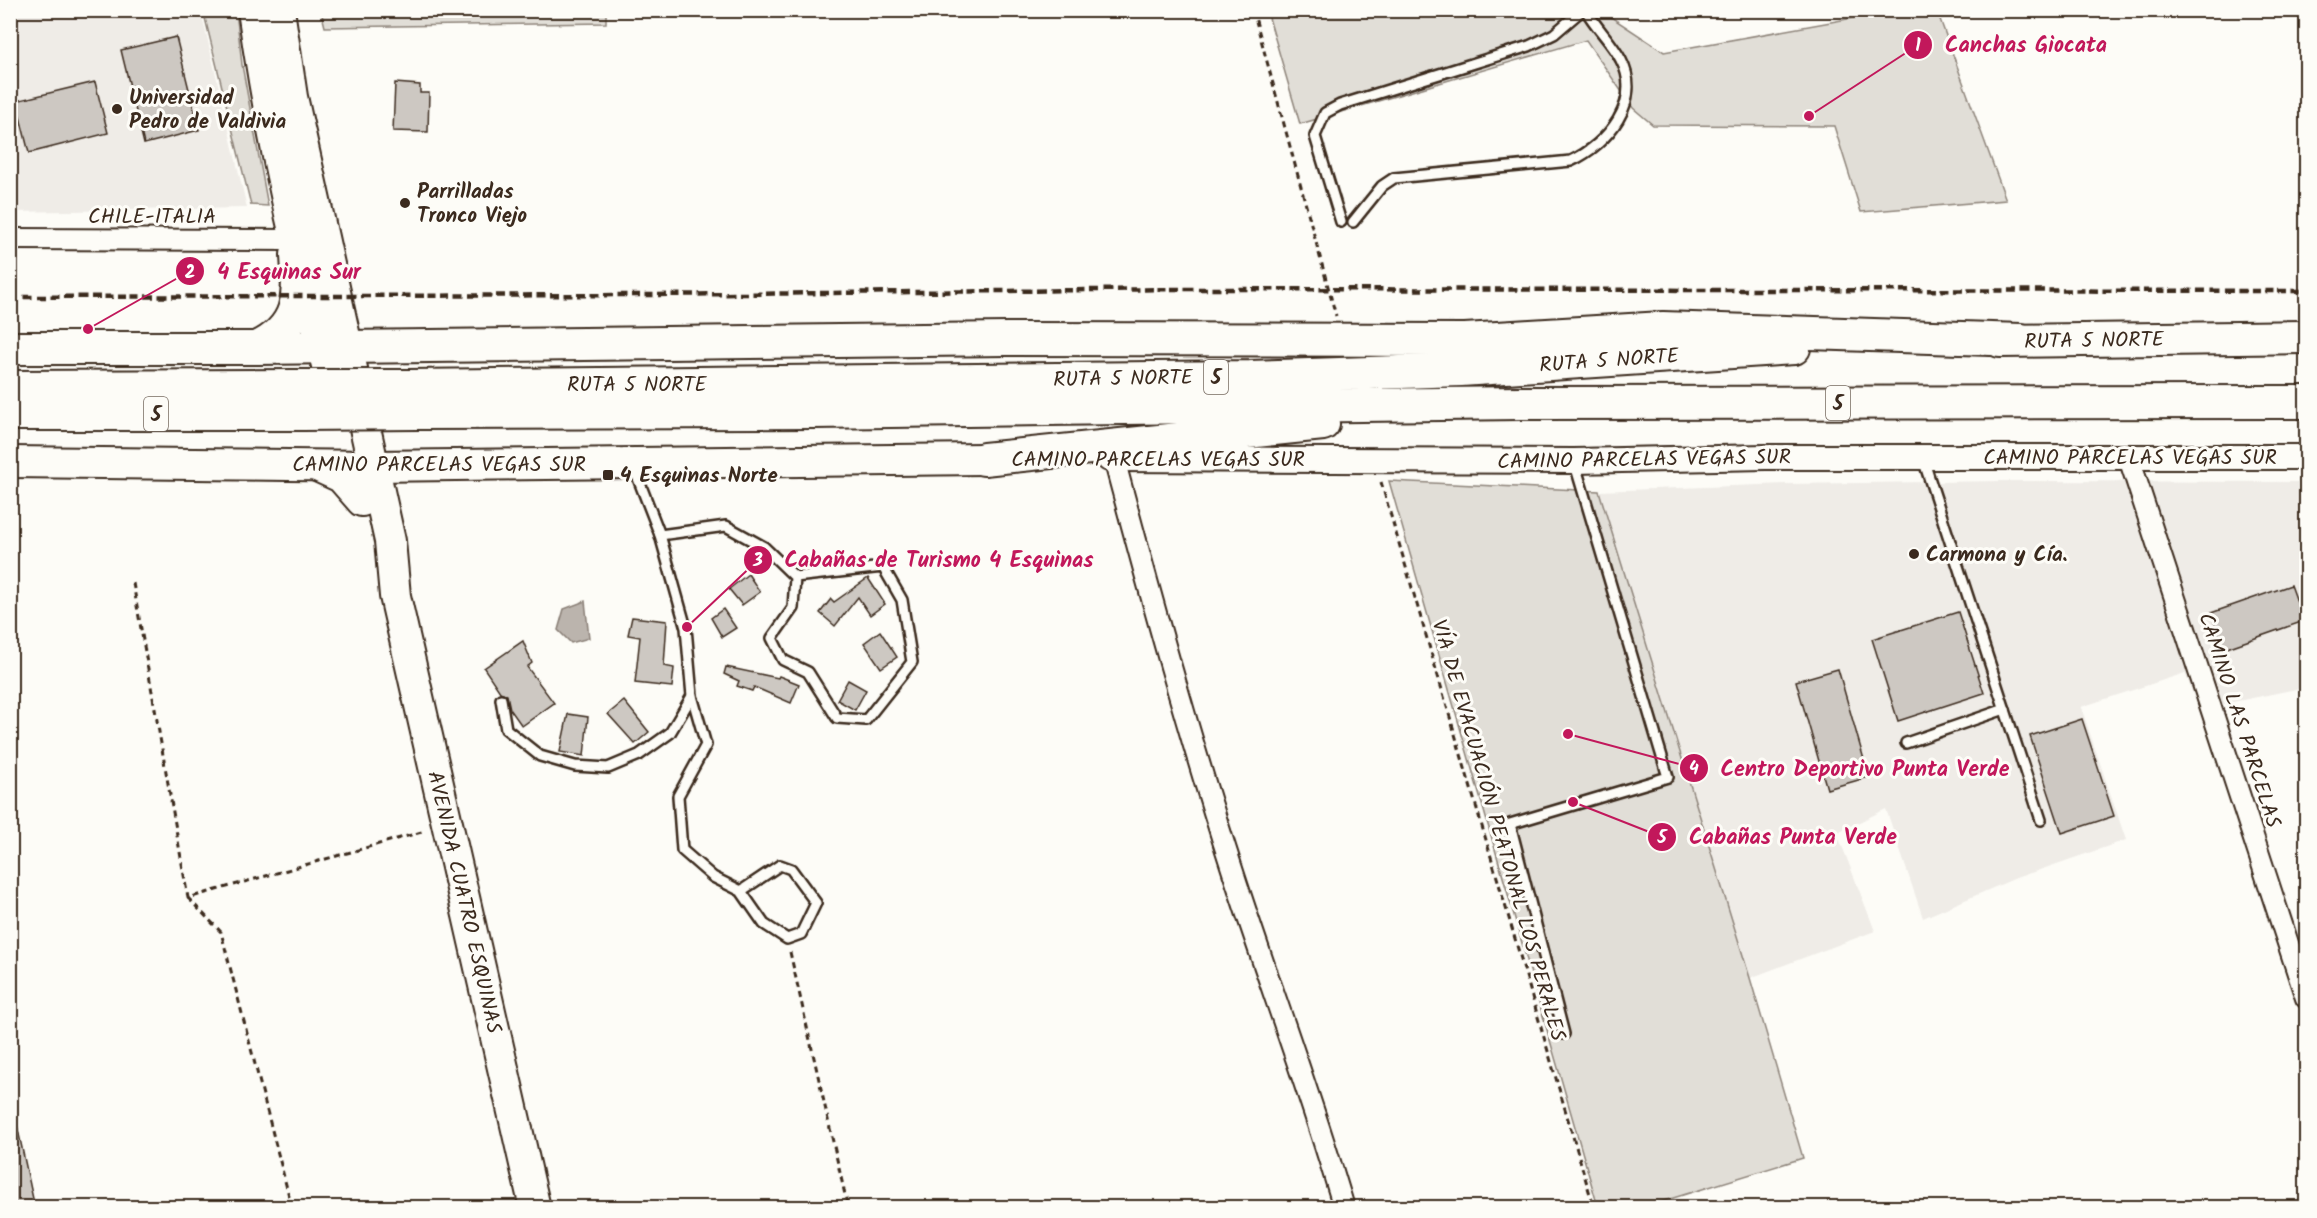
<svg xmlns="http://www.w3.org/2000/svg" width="2317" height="1218" font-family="Kalam,sans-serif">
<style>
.built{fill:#efece7}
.green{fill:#e1ded7;stroke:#8e847a;stroke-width:1.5}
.water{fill:#bbb4ad;stroke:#887d74;stroke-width:1.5}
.building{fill:#cdc8c2;stroke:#3b2a1e;stroke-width:1.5}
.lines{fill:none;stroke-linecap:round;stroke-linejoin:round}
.service-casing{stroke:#3b2a1e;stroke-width:14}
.minor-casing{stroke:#3b2a1e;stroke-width:24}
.tertiary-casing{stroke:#3b2a1e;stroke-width:28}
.primary-casing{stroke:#3b2a1e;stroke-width:34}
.trunk-casing{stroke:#3b2a1e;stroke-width:36}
.path{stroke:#3b2a1e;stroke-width:3;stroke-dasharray:6 4.5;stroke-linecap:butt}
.service{stroke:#fdfcf7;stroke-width:9}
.minor{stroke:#fdfcf7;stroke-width:20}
.tertiary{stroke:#fdfcf7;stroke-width:24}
.primary{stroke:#fdfcf7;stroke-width:30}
.trunk{stroke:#fdfcf7;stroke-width:32}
.rail{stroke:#3b2a1e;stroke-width:4.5;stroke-dasharray:9 4.5;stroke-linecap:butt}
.trunk-bridge-casing{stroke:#3b2a1e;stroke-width:36;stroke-linecap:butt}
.trunk-bridge{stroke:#fdfcf7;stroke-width:32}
.poi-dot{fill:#3b2a1e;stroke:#fdfcf7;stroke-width:2}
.labels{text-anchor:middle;stroke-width:6;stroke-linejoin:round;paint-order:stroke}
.shield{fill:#fdfcf7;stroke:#75695f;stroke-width:1.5}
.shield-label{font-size:20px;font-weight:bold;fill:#3b2a1e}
.poi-label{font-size:21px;font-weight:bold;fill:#3b2a1e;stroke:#fdfcf7;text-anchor:start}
.street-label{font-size:21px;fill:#3b2a1e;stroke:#fdfcf7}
.leader{fill:none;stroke:#c2185b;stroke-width:2}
.callout-dot{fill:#c2185b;stroke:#fdfcf7;stroke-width:2}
.mark-label{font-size:18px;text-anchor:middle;font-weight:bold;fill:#fff}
.callout-label{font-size:22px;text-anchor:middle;font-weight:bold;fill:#c2185b;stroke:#fdfcf7;stroke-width:6;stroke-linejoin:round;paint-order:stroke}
</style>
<rect width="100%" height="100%" fill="#fdfcf7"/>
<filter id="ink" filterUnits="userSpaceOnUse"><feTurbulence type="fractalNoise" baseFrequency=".0167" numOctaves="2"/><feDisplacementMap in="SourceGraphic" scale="12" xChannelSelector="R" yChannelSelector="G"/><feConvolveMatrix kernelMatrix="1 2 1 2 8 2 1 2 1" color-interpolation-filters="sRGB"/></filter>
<g filter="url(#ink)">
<g class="built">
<path d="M10,11h191l46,197 -236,4z"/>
<path d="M2004,481l302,1v205l-107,22 -14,-36 -104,34 45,133 -110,38 -93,40 -37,-109 -49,24 38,98 -125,47 -151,-487 187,-7z"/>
</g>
<g class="green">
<path d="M219,10l17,1 6,54 26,141 -17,-1 -47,-191z"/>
<path d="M606,11v12l-281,4 -4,-16z"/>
<path d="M1267,11h335l62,41 228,-41h45l69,189 -145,12 -27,-86 -181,-1 -20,-17 -47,-68 -286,84z"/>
<path d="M1389,481l210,10 151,487 53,180 -159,49h-46z"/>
</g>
<path class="water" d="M585,601l4,37 -18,5 -13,-13 6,-21z"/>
<g class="building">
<path d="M176,37l23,93 -55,14 -23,-94z"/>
<path d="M95,82l13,51 -79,20 -13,-52z"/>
<path d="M395,83l25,2v8h9l-1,39 -35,-1z"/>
<path d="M748,574l12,18 -18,13 -13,-16z"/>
<path d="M868,578l17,26 -15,11 -12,-18 -23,29 -15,-13 11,-14 3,3z"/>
<path d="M2291,585l13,36 -80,28 -13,-36z"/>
<path d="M723,609l13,19 -14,9 -11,-19z"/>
<path d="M1958,612l26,81 -86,28 -26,-82z"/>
<path d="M632,617l35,4 -3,45 10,2 -2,19 -37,-4 5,-46 -12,-2z"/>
<path d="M880,631l17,26 -16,11 -17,-25z"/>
<path d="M523,641l9,22 -5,4 27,36 -32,23 -12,-17 -3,-14 -7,-3 -16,-24z"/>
<path d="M726,667l52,11 1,-2 20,8 -8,19 -37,-16 -2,4 -15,-5 2,-5 -15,-7z"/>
<path d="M1838,669l31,108 -42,12 -31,-108z"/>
<path d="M848,680l18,10 -11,20 -18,-10z"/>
<path d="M624,701l25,31 -14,12 -27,-30z"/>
<path d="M568,714l20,3 -4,39 -24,-4z"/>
<path d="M2082,719l32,97 -52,17 -32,-97z"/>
<path d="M17,1125l18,83h-25v-82z"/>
</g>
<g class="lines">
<g class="service-casing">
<g id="service">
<path d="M1341,222l-26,-86 10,-23 15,-8 189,-59 25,-12 28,-24"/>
<path d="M1353,222l29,-36 12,-8 177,-17c37,-17 72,-60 50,-101 -9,-18 -25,-32 -35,-50"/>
<path d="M1923,459l118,361"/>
<path d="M660,535l66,-9 38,21 31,30 88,-10 19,33 10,62 -46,58 -29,-2 -29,-46 -25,-12 -11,-22 21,-30 2,-31"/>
<path d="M692,696l14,49 -28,51 4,54 31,27 28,14 39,-26 11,4 25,34 -15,31 -14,5 -23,-15 -23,-33"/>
<path d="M501,699l5,30 34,27 35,10 33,2 31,-13 31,-22 22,-37 -6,-68 -26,-93 -26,-67"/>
<path d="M1906,743l99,-34"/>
<path d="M1564,1034l-54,-210 158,-47 -94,-316"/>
</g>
</g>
<g class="minor-casing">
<g id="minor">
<path d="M10,239l284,1"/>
<path d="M2129,458l177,540"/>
<path d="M1114,459c37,138 75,277 119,413 36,112 78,222 111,336"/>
</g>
</g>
<g class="tertiary-casing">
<path id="tertiary" d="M1109,459l465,2 191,-4h541"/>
</g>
<g class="primary-casing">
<g id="primary">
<path d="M253,10c19,136 49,267 86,399"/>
<path d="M279,10l13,87 98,444 5,55 140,612"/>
<path d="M10,462l363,4 611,-7"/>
<path d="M317,466l24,11 21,24"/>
</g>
</g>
<g class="trunk-casing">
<g id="trunk">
<path d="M2000,341l306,-4"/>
<path d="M10,348h247l750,-9 458,1 198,-12 358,12"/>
<path d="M257,348c43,-20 43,-51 40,-93"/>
<path d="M410,386l840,-9 211,-7 333,-22"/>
<path d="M10,387l286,-1"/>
<path d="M417,413l397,-1 706,-9 786,-1"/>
<path d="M10,414h292"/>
<path d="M984,459l339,-35"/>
</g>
</g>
<g class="path">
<path d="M1253,10l83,306"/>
<path d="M1381,482l213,726"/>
<path d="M133,583l55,315 237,-67"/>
<path d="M188,898l33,34 71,276"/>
<path d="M790,952l58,256"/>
</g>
<use href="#service" class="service"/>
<use href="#minor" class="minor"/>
<use href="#tertiary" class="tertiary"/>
<use href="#primary" class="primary"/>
<use href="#trunk" class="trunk"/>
<path class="rail" d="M10,297l641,-2 528,-6 1127,2"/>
<g class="trunk-bridge-casing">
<g id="trunk-bridge">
<path d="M296,386h114"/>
<path d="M302,414l115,-1"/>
</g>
</g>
<use href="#trunk-bridge" class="trunk-bridge"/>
</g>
</g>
<g class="poi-dot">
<circle cx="117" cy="109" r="6"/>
<circle cx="405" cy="203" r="6"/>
<rect x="602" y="469" width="12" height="12" rx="3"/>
<circle cx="1914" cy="554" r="6"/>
</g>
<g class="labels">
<g class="shield">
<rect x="1204" y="360" width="24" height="34" rx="4.5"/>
<rect x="1826" y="386" width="24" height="34" rx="4.5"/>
<rect x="144" y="397" width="24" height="34" rx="4.5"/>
</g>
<g class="shield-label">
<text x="1216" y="384">5</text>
<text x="1838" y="410">5</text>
<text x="156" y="421">5</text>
</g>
<g class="poi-label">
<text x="129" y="104">Universidad<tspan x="129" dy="24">Pedro de Valdivia</tspan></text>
<text x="417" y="198">Parrilladas<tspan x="417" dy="24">Tronco Viejo</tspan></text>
<text x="620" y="482">4 Esquinas Norte</text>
<text x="1926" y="561">Carmona y Cía.</text>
</g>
<g class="street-label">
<text x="152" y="223">CHILE-ITALIA</text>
<text transform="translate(2094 340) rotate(-1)" y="7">RUTA 5 NORTE</text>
<text transform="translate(1609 360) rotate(-4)" y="7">RUTA 5 NORTE</text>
<text transform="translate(1123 378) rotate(-1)" y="7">RUTA 5 NORTE</text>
<text x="637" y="391">RUTA 5 NORTE</text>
<text x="2130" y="464">CAMINO PARCELAS VEGAS SUR</text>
<text x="1158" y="466">CAMINO PARCELAS VEGAS SUR</text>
<text transform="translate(1644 459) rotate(-1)" y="7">CAMINO PARCELAS VEGAS SUR</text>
<text x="439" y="471">CAMINO PARCELAS VEGAS SUR</text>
<text transform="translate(2240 720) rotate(72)" y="7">CAMINO LAS PARCELAS</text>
<text transform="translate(1499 830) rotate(74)" y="7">VÍA DE EVACUACIÓN PEATONAL LOS PERALES</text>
<text transform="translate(465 902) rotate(77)" y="7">AVENIDA CUATRO ESQUINAS</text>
</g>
</g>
<path class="leader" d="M1809 116L1918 45M88 329L190 271M687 627L758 560M1568 734L1694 768M1573 802L1662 837"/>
<g class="callout-dot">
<circle cx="1809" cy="116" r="6"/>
<circle cx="88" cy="329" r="6"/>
<circle cx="687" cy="627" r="6"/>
<circle cx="1568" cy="734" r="6"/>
<circle cx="1573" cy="802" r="6"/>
<circle cx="1918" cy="45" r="15"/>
<circle cx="190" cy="271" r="15"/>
<circle cx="758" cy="560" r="15"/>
<circle cx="1694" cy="768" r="15"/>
<circle cx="1662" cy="837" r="15"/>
</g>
<g class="mark-label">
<text x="1918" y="51">1</text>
<text x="190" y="278">2</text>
<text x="758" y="566">3</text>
<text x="1694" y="774">4</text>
<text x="1662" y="843">5</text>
</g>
<g class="callout-label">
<text x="2026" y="52">Canchas Giocata</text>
<text x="289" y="279">4 Esquinas Sur</text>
<text x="939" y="567">Cabañas de Turismo 4 Esquinas</text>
<text x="1865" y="776">Centro Deportivo Punta Verde</text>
<text x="1793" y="844">Cabañas Punta Verde</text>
</g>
<rect width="2317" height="1218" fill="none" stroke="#fdfcf7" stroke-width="36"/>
<rect x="18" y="18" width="2281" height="1182" fill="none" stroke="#3b2a1e" stroke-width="2" filter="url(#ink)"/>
</svg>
